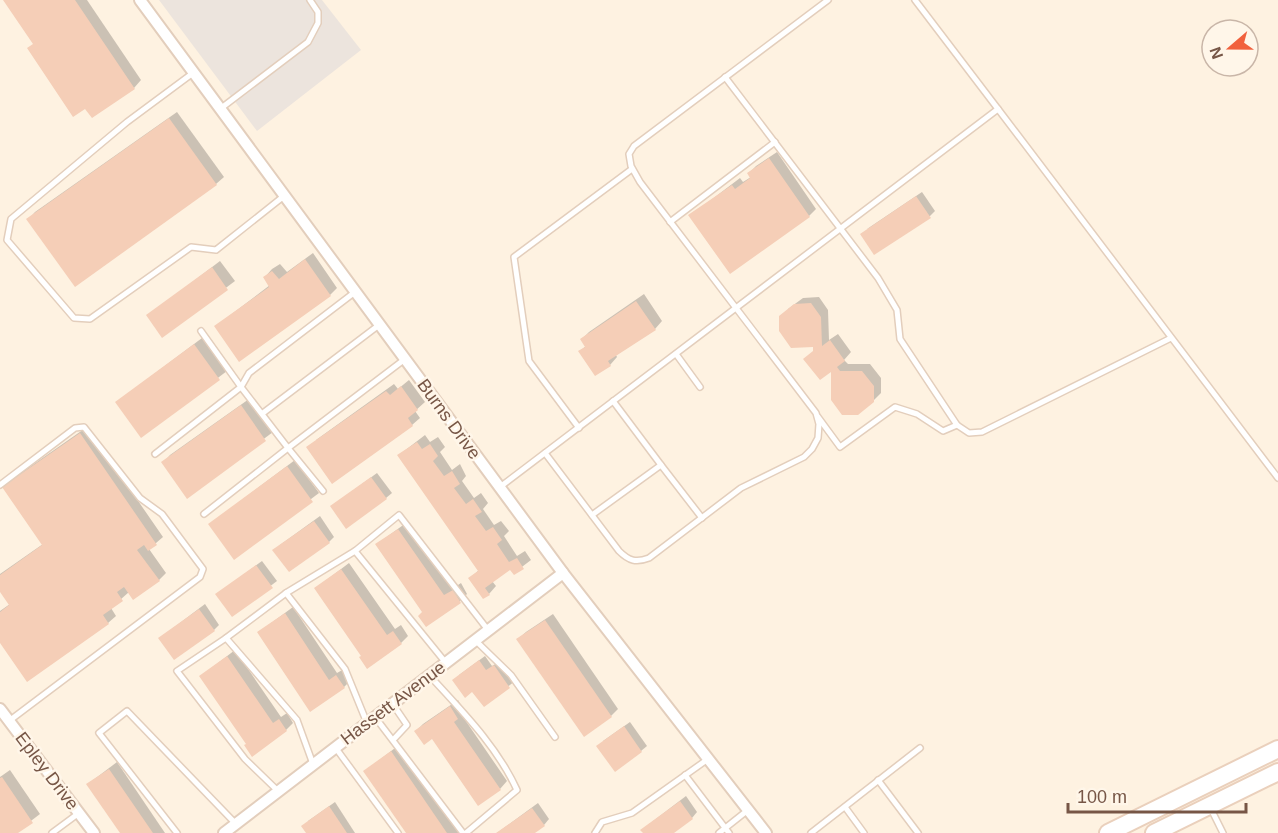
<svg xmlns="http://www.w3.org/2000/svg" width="1278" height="833" font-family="Helvetica,sans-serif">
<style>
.industrial{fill:#ece4dd}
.shadow{fill:#0003}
.building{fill:#f5ceb7}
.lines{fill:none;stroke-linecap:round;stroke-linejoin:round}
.lane-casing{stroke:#e3cebc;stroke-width:8}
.street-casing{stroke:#e3cebc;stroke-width:14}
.secondary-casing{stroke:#ead0bc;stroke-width:20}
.lane{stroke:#fff;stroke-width:5}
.street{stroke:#fff;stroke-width:10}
.secondary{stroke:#fff;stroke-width:16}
.labels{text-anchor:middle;stroke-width:5;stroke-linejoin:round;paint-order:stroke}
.street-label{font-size:18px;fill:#775646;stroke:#fff6e9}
</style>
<rect width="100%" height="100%" fill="#fef2e1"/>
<path class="industrial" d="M159,0h163l39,50 -104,81z"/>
<g class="shadow">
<path d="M5,0h82l54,80 -7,8 -100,-45z"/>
<path d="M177,112l47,65 -8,7 -141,101 -47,-65 7,-8z"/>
<path d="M777,152l39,57 -7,7h-119l50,-38 3,4 8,-5 -2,-4 7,-7z"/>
<path d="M922,192l13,19 -5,5 -63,13z"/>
<path d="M313,253l24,35 -7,7 -114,31 54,-41 -5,-8 7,-8 8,-5 7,8z"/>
<path d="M220,261l15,20 -73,55 -14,-20z"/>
<path d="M644,294l18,27 -7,8 -39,26 1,2 -7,8 -30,-14 6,-5 -4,-7 7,-7z"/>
<path d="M819,297l9,13 1,30 9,-6 13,18 -7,8 4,4h22l11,14v15l-8,8 -41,-32 -17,-19v-5l-27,-36 15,-11z"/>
<path d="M202,338l25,33 -86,65 -24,-34z"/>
<path d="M409,380l16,22 -10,9 5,7 -8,7 -79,57 -17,-42 78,-56 4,5z"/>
<path d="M249,399l24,33 -86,65 -24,-34 7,-8z"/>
<path d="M87,427l76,110 -14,12 17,24 -7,7 -30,12 -18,16 5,8 -8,7 -108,20v-32l10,-7 -10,-15v-15l43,-30 -39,-57 7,-7z"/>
<path d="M425,435l5,7 8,-5 7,10 -5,5 12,18 8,-6 6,12 -4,5 12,17 7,-5 7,10 -5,6 11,16 7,-4 8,10 -5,5 13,20 8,-5 6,9 -17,13 -4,-5 -18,13 4,5 -7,8 -19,-16 9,-8 -80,-115z"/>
<path d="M295,460l24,33 -85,64 -24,-33z"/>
<path d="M377,473l15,20 -6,5 -54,8z"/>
<path d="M320,516l14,21 -5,5 -49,3z"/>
<path d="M406,523l46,66 9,-6 6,11 -7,7 -36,11 -47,-68z"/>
<path d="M262,561l15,20 -45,34 -15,-21z"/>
<path d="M349,563l46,66 6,-4 7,11 -7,7 -38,12 -47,-67z"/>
<path d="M205,604l14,21 -5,5 -54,8z"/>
<path d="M293,607l44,66 7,-4 7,11 -7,7 -34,23 -51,-78z"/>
<path d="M553,614l65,95 -7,7 -93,-77 8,-7z"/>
<path d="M235,650l46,67 6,-4 6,10 -7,7 -38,13 -47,-67z"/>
<path d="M485,656l7,10 8,-5 15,20 -31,24 -25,-30z"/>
<path d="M458,700l6,10 -3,4 46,67 -7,8 -68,-52 -16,-6 7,-7z"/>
<path d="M630,722l17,24 -6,5 -38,-10z"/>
<path d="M399,745l60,88h-51l-43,-62z"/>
<path d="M117,762l48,71h-43l-34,-49z"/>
<path d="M10,770l30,44 -25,19h-15v-56z"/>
<path d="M686,796l11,16 -5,6 -20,15h-28l4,-8z"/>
<path d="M335,802l20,31h-48l1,-12z"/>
<path d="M538,803l11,16 -5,6 -12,8h-35z"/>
</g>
<g class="building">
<path d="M3,0h72l60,89 -43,29 -7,-9 -12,8 -46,-69 6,-4z"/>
<path d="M169,118l48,67 -142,102 -49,-68z"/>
<path d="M769,158l41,59 -80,57 -42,-59 44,-30 3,4 15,-11 -3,-5z"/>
<path d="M916,196l15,22 -57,37 -14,-21z"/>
<path d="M305,259l26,37 -92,66 -25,-36 55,-39 -6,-10 9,-6 7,8z"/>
<path d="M212,267l16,23 -66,48 -16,-23z"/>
<path d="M636,301l20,29 -48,31 3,5 -16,10 -17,-25 7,-4 -5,-8z"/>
<path d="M811,303l10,14 1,29 8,-6 15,21 -8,6 3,4h22l12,15v16l-16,13h-16l-11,-15v-28l-11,8 -17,-21 10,-8v-4l-22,1 -12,-17v-15l15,-12z"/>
<path d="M194,344l26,36 -79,58 -26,-36z"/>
<path d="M401,386l17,24 -10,8 5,8 -81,58 -26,-37 80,-56 4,4z"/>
<path d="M241,405l25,36 -79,58 -26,-37z"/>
<path d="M80,433l77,112 -9,6 -4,-6 -7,5 23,31 -27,19 -9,-13 -7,5 6,9 -20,14 6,9 -82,58 -27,-39v-31l9,-7 -9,-13v-17l42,-30 -40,-58z"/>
<path d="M417,442l5,7 8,-5 8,12 -5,5 11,15 8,-5 8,13 -6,4 12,16 7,-5 9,13 -7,4 11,15 7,-4 9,13 -5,4 12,18 8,-4 7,11 -10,6 -4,-5 -25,18 5,7 -7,4 -15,-21 10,-7 -81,-116z"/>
<path d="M287,466l26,36 -79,58 -26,-36z"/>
<path d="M371,477l16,22 -41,30 -16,-23z"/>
<path d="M314,521l16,22 -41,29 -17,-22z"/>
<path d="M398,529l46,66 9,-5 8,13 -35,24 -8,-11 4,-4 -47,-68z"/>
<path d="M256,565l17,23 -41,29 -17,-23z"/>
<path d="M341,569l46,66 6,-4 9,13 -35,25 -8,-12 2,-1 -47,-68z"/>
<path d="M199,609l16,22 -41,29 -16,-22z"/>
<path d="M285,613l44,67 7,-5 9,13 -35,24 -53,-80z"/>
<path d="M545,620l67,97 -28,20 -68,-98z"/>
<path d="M227,656l46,67 6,-4 8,12 -35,26 -8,-12 2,-1 -47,-68z"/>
<path d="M479,660l7,10 8,-5 16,23 -26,19 -12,-15 -7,6 -13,-18z"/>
<path d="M450,706l8,13 -4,3 47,68 -23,16 -46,-67 -8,6 -10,-14z"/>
<path d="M624,726l18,26 -27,20 -19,-26z"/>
<path d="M391,751l56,82h-41l-43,-62z"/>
<path d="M109,769l44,64h-33l-34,-49z"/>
<path d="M2,777l31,46 -15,10h-18v-55z"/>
<path d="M680,801l13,18 -19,14h-31l-3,-3z"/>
<path d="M329,806l18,27h-41l-5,-7z"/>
<path d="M532,808l13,18 -10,7h-39z"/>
</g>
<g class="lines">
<g class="lane-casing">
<g id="lane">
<path d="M915,0l83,109"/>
<path d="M193,73l-66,49 -116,97 -4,21 67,78 16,1 101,-72 25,3 68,-54"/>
<path d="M725,77l153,201 19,32 3,29 57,86 -14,6 -26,-17 -22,-7 -55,40 -22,-30"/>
<path d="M220,109l88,-67 10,-19v-11l-8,-12"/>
<path d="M670,222l105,-80"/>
<path d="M355,292l-106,81 -8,14 47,61 117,-89"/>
<path d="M676,354l24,33"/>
<path d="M263,413l116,-88"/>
<path d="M957,425l12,8 13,-1 189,-94"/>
<path d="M579,428l-50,-67 -15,-104 118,-88"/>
<path d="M545,453l74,98c10,10 17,12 30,7l92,-70 63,-31 8,-8 6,-11 1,-14 -3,-11 -176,-231 -9,-16 -2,-12 5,-8 194,-146"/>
<path d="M155,454l86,-67 -40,-56"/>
<path d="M661,465l41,53"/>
<path d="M0,485l75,-57 9,-1 56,71 22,16 41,55 -3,8 -191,144"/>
<path d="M500,487l498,-378 280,369"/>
<path d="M204,514l84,-66 35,43"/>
<path d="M592,515l69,-50 -48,-64"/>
<path d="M355,551l44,-36 89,115"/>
<path d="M286,593l69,-42 91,112"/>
<path d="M226,638l60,-45 59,76 22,54"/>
<path d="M475,640l36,35 44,62"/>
<path d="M429,675c32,35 68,71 88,115l-51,43"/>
<path d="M392,703l15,22 -14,15"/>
<path d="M375,717l88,116"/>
<path d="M335,747l63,86"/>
<path d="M685,775l44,58"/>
<path d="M878,780l40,53"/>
<path d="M278,791l-33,-32 -68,-88 49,-33 71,82 16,44"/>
<path d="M845,807l19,26"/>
<path d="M1210,807l13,26"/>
<path d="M52,833l27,-20"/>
<path d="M177,833l-78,-100 28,-22 109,113"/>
<path d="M595,833l7,-11 30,-9 76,-54"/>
<path d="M719,833l29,-23"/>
<path d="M811,833l109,-85"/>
</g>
</g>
<g class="street-casing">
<g id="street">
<path d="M140,0l423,573 203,260"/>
<path d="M0,709l94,124"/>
<path d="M224,833l339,-260"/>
</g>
</g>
<g class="secondary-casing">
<g id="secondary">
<path d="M1108,833l170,-84"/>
<path d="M1154,833l124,-61"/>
</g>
</g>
<use href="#lane" class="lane"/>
<use href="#street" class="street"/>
<use href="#secondary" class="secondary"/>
</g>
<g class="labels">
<g class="street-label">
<text transform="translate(449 419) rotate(54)" y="6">Burns Drive</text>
<text transform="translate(393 703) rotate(-37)" y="6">Hassett Avenue</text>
<text transform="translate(47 771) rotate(53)" y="6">Epley Drive</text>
</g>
</g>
<g transform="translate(1230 48) rotate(250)"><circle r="28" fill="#fff6e9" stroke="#c9b6a8" stroke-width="1.5"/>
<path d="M0-4.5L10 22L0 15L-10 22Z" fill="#f1613d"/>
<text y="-9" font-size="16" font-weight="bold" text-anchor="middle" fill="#775646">N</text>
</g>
<path d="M1068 803v9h178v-9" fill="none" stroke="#775646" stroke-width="3"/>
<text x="1077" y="803" font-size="18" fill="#775646" stroke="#fff6e9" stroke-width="4.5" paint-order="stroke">100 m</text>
</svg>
